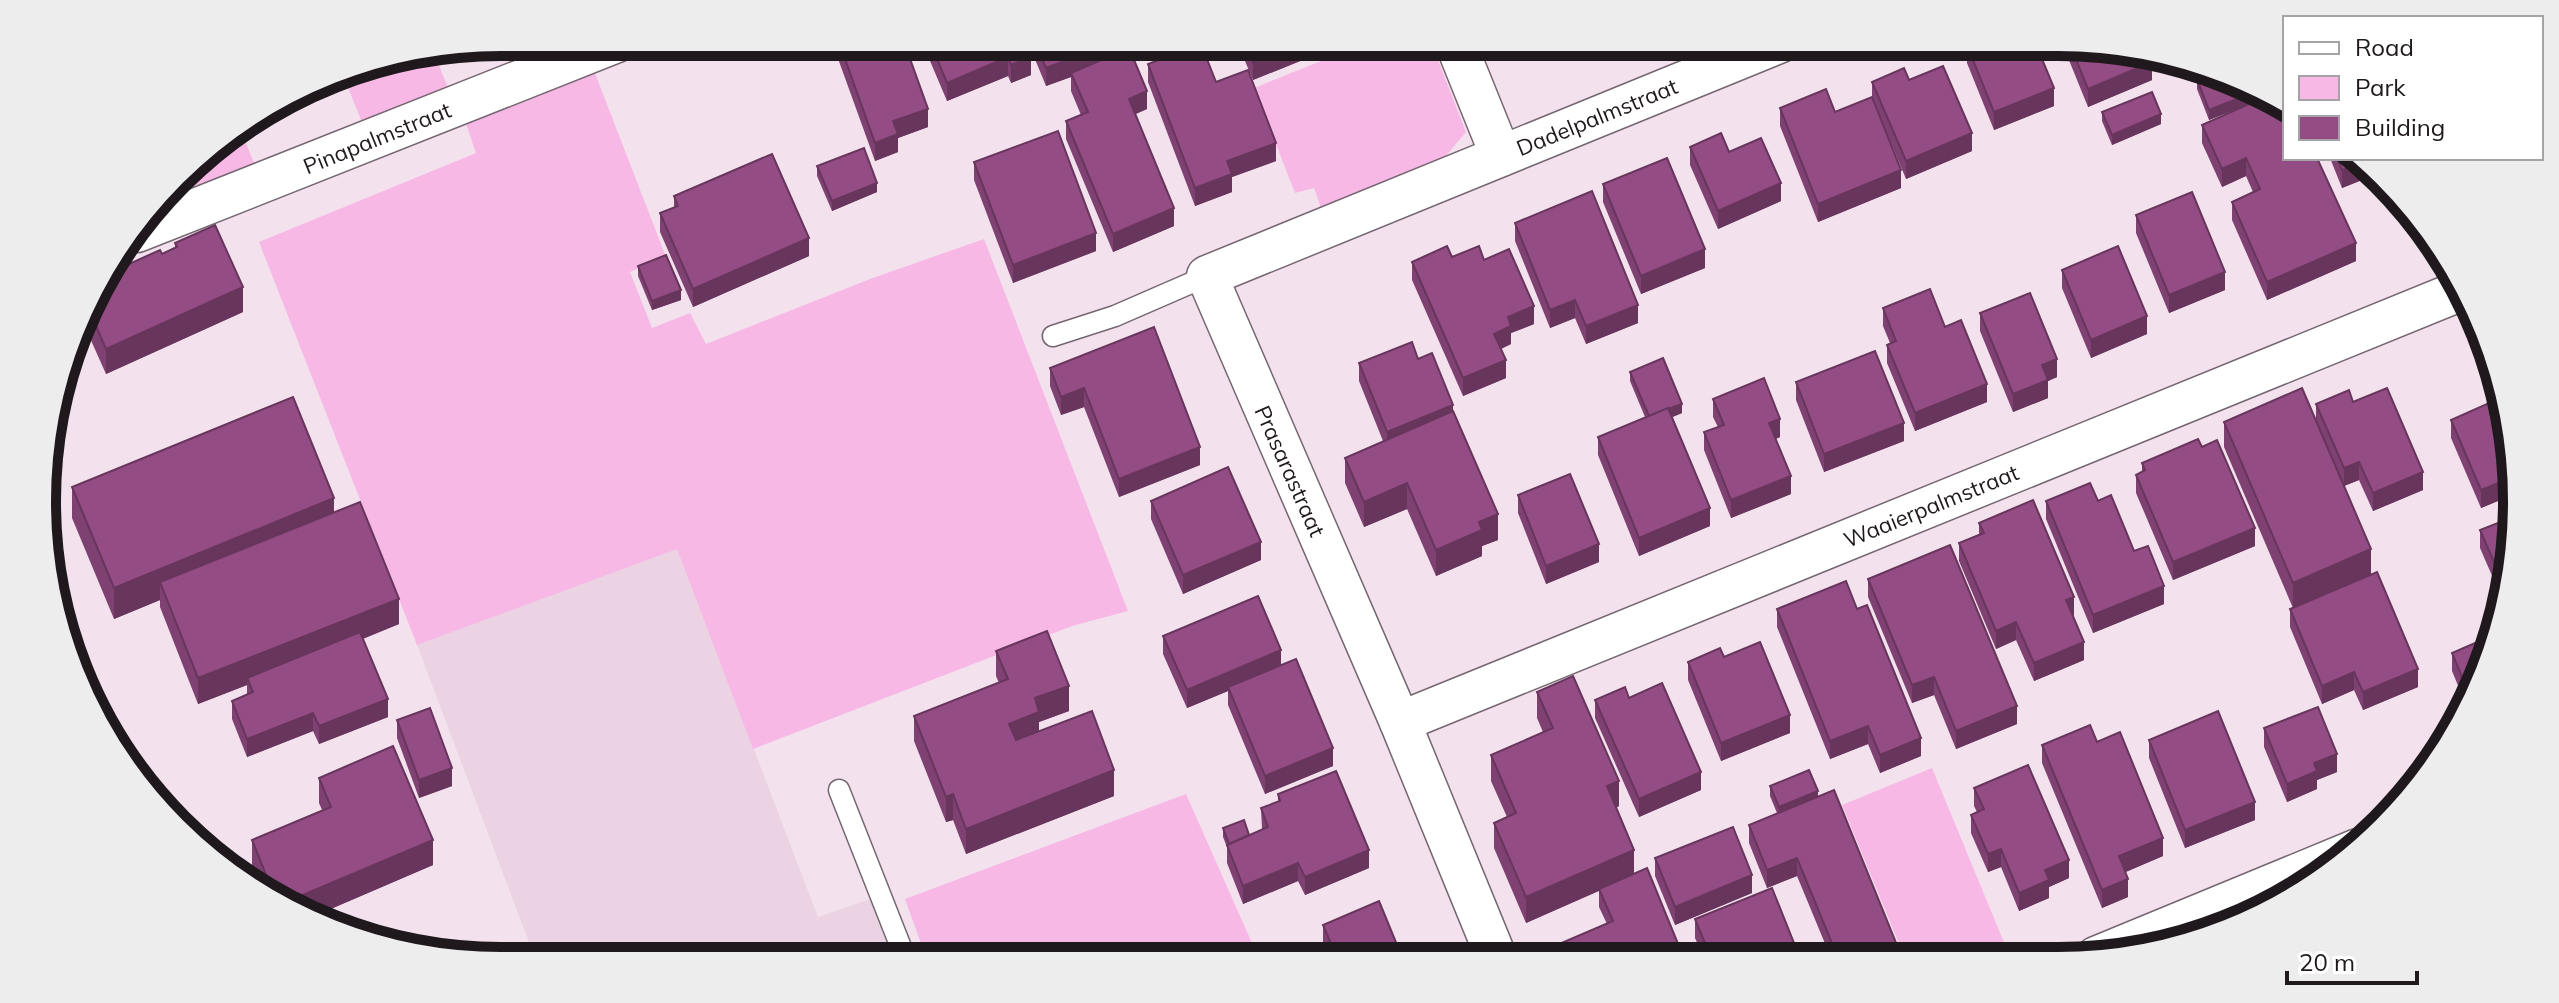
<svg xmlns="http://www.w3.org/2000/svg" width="2559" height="1003" font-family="Mulish,sans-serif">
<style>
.built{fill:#ebd3e4}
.green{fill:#f7b8e6}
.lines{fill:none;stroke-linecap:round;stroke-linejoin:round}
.service-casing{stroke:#756771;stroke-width:23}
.minor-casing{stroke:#756771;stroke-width:43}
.service{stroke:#fff;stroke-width:20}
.minor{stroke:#fff;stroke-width:40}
.wall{fill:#7f4172}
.shaded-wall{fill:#68355c}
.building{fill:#944c84;stroke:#68355c;stroke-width:2}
.labels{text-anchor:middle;stroke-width:8;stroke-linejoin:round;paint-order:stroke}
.street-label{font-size:22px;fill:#1f191d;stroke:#fff}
.rim{fill:none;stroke:#1f191d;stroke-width:10}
</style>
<rect width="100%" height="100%" fill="#f3e2ee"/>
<path class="built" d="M677,548l141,369 58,-20 20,63 -360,1 -119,-316z"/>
<g class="green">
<path d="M1368,42h63l35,90 -26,31 -116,54 -10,-29 -19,5 -41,-105z"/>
<path d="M434,53l16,40 -86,34 -22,-54 11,-6z"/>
<path d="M593,68l73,189 -36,15 22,56 38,-15 16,31 164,-65 114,-40 144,372 -56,15 -319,123 -76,-200 -260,96 -158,-403 217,-89 -11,-32z"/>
<path d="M241,131l13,32 -90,35 35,-42z"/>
<path d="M1932,768l78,189 -105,1 -63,-153z"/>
<path d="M1186,794l73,165 -332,1 -22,-61z"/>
</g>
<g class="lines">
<g class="service-casing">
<g id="service">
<path d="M1053,336l62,-20 92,-40"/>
<path d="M839,790l67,170"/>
</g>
</g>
<g class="minor-casing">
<g id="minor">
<path d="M1455,42l46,114"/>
<path d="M137,232l480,-190"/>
<path d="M1400,722l1062,-432"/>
<path d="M2096,957l262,-108"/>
<path d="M1497,959l-97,-237 -193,-446 574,-234"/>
</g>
</g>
<use href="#service" class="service"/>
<use href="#minor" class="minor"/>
</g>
<g class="wall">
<path d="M832,42h72l24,85 -30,11v14l-23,9z"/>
<path d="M922,42h103l6,33 -20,8 -3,-7 -61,25z"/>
<path d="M1028,42h96l-23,10v9l46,48 -12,5 39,112 -61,26 -47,-113v-18l15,-6 -10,-24v-14l-25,9z"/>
<path d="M1237,42h110l-94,38z"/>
<path d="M2062,43l87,11 3,26 -64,27z"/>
<path d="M1967,45l87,61 -60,24 -27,-67z"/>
<path d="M1148,64l128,97 -44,16v15l-37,14 -47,-124z"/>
<path d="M2197,79l55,16v8l33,55 71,103 -89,39 -35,-80v-18l21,-10 -7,-16 -24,11 -20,-44v-18l49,-22 -42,17 -12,-31z"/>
<path d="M1909,80l63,71 -66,28 -15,-36 10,45 -83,34 -38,-96v-18l55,4 37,-15v-15z"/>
<path d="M2102,112l59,12 -49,21 -10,-24z"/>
<path d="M1690,147l39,5 52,49 -63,28 -28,-64z"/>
<path d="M2330,158h26l16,18 -30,12z"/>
<path d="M974,162l122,89 -83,32 -39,-103z"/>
<path d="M817,166l60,26 -45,19 -15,-35z"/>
<path d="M1603,184l102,84 -64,26 -38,-92z"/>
<path d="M674,196l135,60 -116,51 -33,-75v-19l14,-6z"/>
<path d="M2136,215l89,75 -56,23 -33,-80z"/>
<path d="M1515,223l123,100 -52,21 -11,-26 -25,10 -35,-87z"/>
<path d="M175,243l68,69 -137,62 -21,-47 13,-39 9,-4v-10l55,-20 13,-7z"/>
<path d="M1452,257l32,3 50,64 -23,9v11l-10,5 5,29 -43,18 -51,-116v-18z"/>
<path d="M638,266l43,34 -29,10 -14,-34z"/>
<path d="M2062,270l85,64 -56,24 -29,-70z"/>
<path d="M1883,308l62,19 42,75 -72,29 -28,-68v-18l3,-2 -7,-17z"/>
<path d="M1980,313l77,64 -9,4v17l-35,14 -33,-81z"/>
<path d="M1418,359l35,52 45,129 -16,6v10l-46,20 -29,-67 -43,18 -19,-44v-25l38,-17 -24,-60v-18z"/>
<path d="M1050,368l150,97 -81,32 -35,-90 -23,8 -11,-29z"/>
<path d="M1630,372l52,41 -10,4 38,109 -71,30 -41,-101v-18l47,-20 -15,-36z"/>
<path d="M1796,382l108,59 -80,31 -28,-72z"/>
<path d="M1713,399l67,38 -4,2 15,55 -60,24 -27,-68v-18l14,-5 -5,-10z"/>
<path d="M2353,402l70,88 -50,21 -14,-31 -15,6 27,89 47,112 -55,23 -9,-20 -32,14 -32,-77v-18l3,-1 -69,-161v-25l92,-1v-17z"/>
<path d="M2451,420l62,22 -3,54 -29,12 -30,-70z"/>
<path d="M2142,463l113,83 -82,34 -37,-87v-18l6,-3z"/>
<path d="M72,487l262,25 65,112 -36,15 25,78 -69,27 -6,-13 -66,26 -15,-38v-18l15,-6v-10l-49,19 -38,-97v-7l-46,19 -42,-101z"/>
<path d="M1518,495l81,67 -53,22 -28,-71z"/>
<path d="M1151,501l110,59 -78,34 -32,-75z"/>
<path d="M2046,501h52l36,50 30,53 -71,29 -47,-114z"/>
<path d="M2508,519l-5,82 -23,-53v-18z"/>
<path d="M1979,523l95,92 -1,1 11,44 -50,21 -18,-41 -20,9 -37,-88v-18l20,-9z"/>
<path d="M1868,579l149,145 -61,25 -22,-54 -22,8 -44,-106z"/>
<path d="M1777,609l144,147 -41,17 -12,-29 -38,15 -53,-132z"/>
<path d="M2496,634l-30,71 -14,-34v-18z"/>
<path d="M1163,636l118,29 52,101 -68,28 -37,-89v-14l-41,17 -24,-54z"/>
<path d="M996,651l73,60 -30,11v9l75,65 -148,58 -13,-34 -7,2 -32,-81v-25l85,-33 -3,-7z"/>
<path d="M1724,657l66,76 -69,28 -33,-81v-18z"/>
<path d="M1537,692l82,114 -3,2 18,66 49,84h-131v-11l55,-23 -8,-17v-16l-73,32 -32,-75v-25l13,-6 -16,-36v-26l52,-23 -6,-14z"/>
<path d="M1629,698l72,92 -62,27 -44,-99v-18z"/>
<path d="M397,720l55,66 -33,12 -22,-60z"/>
<path d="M2264,728l73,44 -20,8v9l-30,13 -23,-55z"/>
<path d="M2149,740l106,80 -70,28 -36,-90z"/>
<path d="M2097,742l66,114 -38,16 3,25 -26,11 -60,-145v-18z"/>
<path d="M319,778l114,87 -114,49 -59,-29 -8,-20v-25l70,-30 -3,-7z"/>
<path d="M1770,786l48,10 83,162h-70l-34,-82 -30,12 -18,-45v-18l28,-12 -7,-17z"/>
<path d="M1974,788l95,90 -20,9v11l-30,13 -18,-44 -13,5 -17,-39v-18l6,-3 -3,-6z"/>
<path d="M1278,794l91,74 -64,27 -7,-14 -55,23 -16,-41v-16l-4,-10v-9l26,7 13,-6 -1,-21 17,-7z"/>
<path d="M1655,858l97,35 -77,32 -20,-49z"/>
<path d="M1695,919l105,39h-96l-9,-20z"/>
<path d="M1323,925l79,34 -72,-1 -7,-15z"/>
</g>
<g class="shaded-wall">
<path d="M1096,42h28l-23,10v13l-30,8v4l-25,9v-18z"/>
<path d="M1303,42h44l-94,38v-18z"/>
<path d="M1008,57v19l-61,25v-18z"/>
<path d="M1031,57v18l-20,8v-18z"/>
<path d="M2152,62v18l-64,27v-18z"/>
<path d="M2054,88v18l-60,24v-18z"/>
<path d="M1147,91v18l-18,8v-18z"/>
<path d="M2250,94l2,1v8l-43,17v-10z"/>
<path d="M928,109v18l-30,11v14l-23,9v-18l18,-22z"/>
<path d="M2161,114v10l-49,21v-10z"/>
<path d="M1972,133v18l-66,28v-18z"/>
<path d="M1276,143v18l-44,16v15l-37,14v-18l32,-27z"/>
<path d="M2246,158v18l-24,11v-18z"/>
<path d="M2360,163l12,13 -30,12v-18z"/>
<path d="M1901,170v18l-83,34v-18z"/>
<path d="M877,183v9l-45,19v-10z"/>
<path d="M1781,183v18l-63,28v-18z"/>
<path d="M1174,208v18l-61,26v-18z"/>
<path d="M1096,233v18l-83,32v-18z"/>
<path d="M809,238v18l-116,51v-18z"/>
<path d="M2356,243v18l-89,39v-18z"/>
<path d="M1705,249v19l-64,26v-18z"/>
<path d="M2225,272v18l-56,23v-18z"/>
<path d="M243,287v25l-137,62v-25z"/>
<path d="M681,290v10l-29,10v-9z"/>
<path d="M1575,300v18l-25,10v-18z"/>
<path d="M1638,305v18l-52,21v-18z"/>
<path d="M1534,306v18l-23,9v11l-17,8v-18l14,-17z"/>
<path d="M2147,316v18l-56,24v-18z"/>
<path d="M2057,359v18l-9,4v17l-35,14v-18l29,-29z"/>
<path d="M1506,360v18l-43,18v-18z"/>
<path d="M1987,384v18l-72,29v-18z"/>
<path d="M1084,388v19l-23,8v-18z"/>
<path d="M1682,404v9l-33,14v-10z"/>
<path d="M1453,405v18l-66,27v-18z"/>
<path d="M1780,419v18l-11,4v-18z"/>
<path d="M1904,423v18l-80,31v-18z"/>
<path d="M1200,447v18l-81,32v-18z"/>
<path d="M2359,462v18l-15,6v-18z"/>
<path d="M2423,472v18l-50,21v-18z"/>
<path d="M1791,476v18l-60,24v-18z"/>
<path d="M2511,478l-1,18 -29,12v-18z"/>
<path d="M1407,483v26l-43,18v-25z"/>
<path d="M334,498v31l-174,53v18l-46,19v-31z"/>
<path d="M1710,508v18l-71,30v-18z"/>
<path d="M1498,514v26l-16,6v10l-46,20v-26l43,-28z"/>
<path d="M2255,528v18l-82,34v-18z"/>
<path d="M1261,542v18l-78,34v-19z"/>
<path d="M1599,544v18l-53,22v-18z"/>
<path d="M2371,549v26l-78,33v-25z"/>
<path d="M2164,586v18l-71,29v-18z"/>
<path d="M2074,597v18l-8,3v-18z"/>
<path d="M399,599v25l-150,60 -2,-6v7l-49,19v-26z"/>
<path d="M2016,622v18l-20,9v-18z"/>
<path d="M2084,642v18l-50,21v-18z"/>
<path d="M1281,650v18l-53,19v4l-41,17v-18z"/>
<path d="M2418,669v18l-55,23v-18z"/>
<path d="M2354,672v18l-32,14v-18z"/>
<path d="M1934,677v18l-22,8v-18z"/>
<path d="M1069,686v25l-30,11v15l-30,12v-25l26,-26z"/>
<path d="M388,699v18l-69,27v-18z"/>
<path d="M2017,706v18l-61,25v-18z"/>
<path d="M313,713v18l-66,26v-18z"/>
<path d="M1790,715v18l-69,28v-18z"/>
<path d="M1868,726v18l-38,15v-18z"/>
<path d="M1921,738v18l-41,17v-18z"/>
<path d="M1333,748v18l-68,28v-18z"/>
<path d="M2337,754v18l-20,8v9l-30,13v-18l27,-21z"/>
<path d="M452,768v18l-33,12v-18z"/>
<path d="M1114,770v26l-148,58v-25z"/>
<path d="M1701,772v18l-62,27v-18z"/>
<path d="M1619,781v25l-12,5v-25z"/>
<path d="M1818,791v9l-39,17v-10z"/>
<path d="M953,794v26l-7,2v-25z"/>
<path d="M2255,802v18l-70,28v-18z"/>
<path d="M2163,838v18l-44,19v-19z"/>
<path d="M433,840v25l-114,49 -28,-14z"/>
<path d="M2001,849v18l-13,5v-18z"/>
<path d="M1369,850v18l-64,27v-18z"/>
<path d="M1634,850v25l-108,48v-26z"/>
<path d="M1797,858v18l-30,12v-18z"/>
<path d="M2069,860v18l-20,9v11l-30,13v-18l26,-23z"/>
<path d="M1298,863v18l-55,23v-18z"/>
<path d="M1752,875v18l-77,32v-18z"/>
<path d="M2128,879v18l-26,11v-18z"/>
</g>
<g class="building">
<path d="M839,42h65l24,67 -35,12 5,13 -23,9z"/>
<path d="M930,42h95l6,15 -20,8 -3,-8 -61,26z"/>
<path d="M1035,42h64l2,5 -55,21z"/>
<path d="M1244,42h59l-50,20z"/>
<path d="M1974,42h61l19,46 -60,24 -27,-67z"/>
<path d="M1201,44l15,38 32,-12 28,73 -49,18 5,13 -37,14 -47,-124z"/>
<path d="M2070,44l79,10 3,8 -64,27z"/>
<path d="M1129,48l18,43 -18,8 45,109 -61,26 -47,-113 22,-9 -17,-39z"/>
<path d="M1943,66l29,67 -66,28 -34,-79 32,-14 5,12z"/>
<path d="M2210,74l40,20 -41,16 -12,-31z"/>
<path d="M1826,89l9,23 37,-15 29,73 -83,34 -38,-96z"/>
<path d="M2152,92l9,22 -49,21 -10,-23z"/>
<path d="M2260,99l17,8 8,18v33h32l39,85 -89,39 -35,-80 28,-13 -14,-31 -24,11 -20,-44z"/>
<path d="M1058,131l38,102 -83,32 -39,-103z"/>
<path d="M1721,133l8,19 32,-14 20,45 -63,28 -28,-64z"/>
<path d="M864,148l13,35 -45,18 -15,-35z"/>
<path d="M772,154l37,84 -116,51 -33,-76 18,-7 -4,-10z"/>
<path d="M1667,158l38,91 -64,27 -38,-92z"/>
<path d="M2337,158h19l4,5 -18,7z"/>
<path d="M1592,191l46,114 -52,21 -11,-26 -25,10 -35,-87z"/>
<path d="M2192,192l33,80 -56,23 -33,-80z"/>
<path d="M215,225l28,62 -137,62 -16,-37 8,-24 13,-6 -4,-8 53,-24 2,4 15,-7 -2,-4z"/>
<path d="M1447,246l5,11 27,-11 5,14 25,-11 25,57 -26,11 3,9 -17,8 12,26 -43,18 -51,-116z"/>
<path d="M2118,246l29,70 -56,24 -29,-70z"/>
<path d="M666,255l15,35 -29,11 -14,-35z"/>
<path d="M1930,289l15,38 16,-7 26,64 -72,29 -28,-68 9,-4 -13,-33z"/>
<path d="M2030,293l27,66 -15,6 6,15 -35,14 -33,-81z"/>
<path d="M1154,327l46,120 -81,32 -35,-91 -23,9 -11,-29z"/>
<path d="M1412,342l6,17 14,-6 21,52 -66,27 -28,-69z"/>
<path d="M1875,351l29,72 -80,31 -28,-72z"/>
<path d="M1663,358l19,46 -33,12 -19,-44z"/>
<path d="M1764,378l16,41 -11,4 22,53 -60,24 -27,-68 20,-7 -11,-26z"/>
<path d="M2302,388l69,161 -78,34 -69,-161z"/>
<path d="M2387,388l36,84 -50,21 -14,-31 -15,6 -28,-64 33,-14 4,12z"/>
<path d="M293,397l41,101 -220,90 -42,-101z"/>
<path d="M2498,399l15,43 -2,36 -30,12 -30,-70z"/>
<path d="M1668,408l42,100 -71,30 -41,-101z"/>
<path d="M1453,411l45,103 -19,8 3,8 -46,20 -29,-67 -43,19 -19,-44z"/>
<path d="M2198,439l4,8 15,-7 38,88 -82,34 -37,-87 9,-5 -3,-7z"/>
<path d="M1228,467l33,75 -78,33 -32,-74z"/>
<path d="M1570,474l29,70 -53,22 -28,-71z"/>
<path d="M2090,483l8,18 13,-6 23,56 14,-5 16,40 -71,29 -47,-114z"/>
<path d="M2033,500l41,97 -8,3 18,42 -50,21 -18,-41 -20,9 -37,-88 25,-10 -5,-10z"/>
<path d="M360,502l39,97 -201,79 -38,-96z"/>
<path d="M2508,519l-4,66 -24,-55z"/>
<path d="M1950,545l67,161 -61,25 -22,-54 -22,8 -44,-106z"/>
<path d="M2377,572l41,97 -55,23 -9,-20 -32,14 -32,-77z"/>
<path d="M1846,581l11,28 10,-4 54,133 -41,17 -12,-29 -38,15 -53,-132z"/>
<path d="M1258,596l23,54 -94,40 -24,-54z"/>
<path d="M1047,631l22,55 -34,12 4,14 -30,12 7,16 76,-29 22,59 -148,59 -13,-35 -7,3 -32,-81 94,-37 -12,-28z"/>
<path d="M360,632l28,67 -69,27 -6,-13 -66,26 -15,-38 21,-9 -6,-14z"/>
<path d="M2496,634l-26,62 -18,-43z"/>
<path d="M1760,642l30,73 -69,28 -33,-81 32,-14 4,9z"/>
<path d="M1296,659l37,89 -68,28 -37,-89z"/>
<path d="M1573,676l46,105 -12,5 27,64 -108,47 -32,-74 22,-10 -25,-58 62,-27 -16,-36z"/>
<path d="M1662,683l39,89 -62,27 -44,-99 30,-13 4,11z"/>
<path d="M2318,707l19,47 -23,9 3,8 -30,13 -23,-56z"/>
<path d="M430,708l22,60 -33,12 -22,-60z"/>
<path d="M2218,711l37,91 -70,28 -36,-90z"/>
<path d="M2090,725l7,17 23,-10 43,106 -44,18 9,23 -26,11 -60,-145z"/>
<path d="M393,746l40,94 -142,60 -18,-8 -21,-52 79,-33 -12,-29z"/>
<path d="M2028,765l41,95 -24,10 4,10 -30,13 -18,-44 -13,5 -17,-39 13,-6 -10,-21z"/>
<path d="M1809,770l9,21 -39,16 -9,-21z"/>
<path d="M1336,771l33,79 -64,27 -7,-14 -55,23 -16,-41 41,-18 -7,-19 19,-7 -2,-7z"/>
<path d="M1834,790l67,165 -6,3h-27l-1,-2 -4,2h-25l-41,-100 -30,12 -18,-45z"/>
<path d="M1244,820l5,15 -20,9 -6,-16z"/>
<path d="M1733,827l19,48 -77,32 -20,-49z"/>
<path d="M1647,868l36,88 -5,2h-122l-4,-11 61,-26 -14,-32z"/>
<path d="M1772,888l28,70h-89l-16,-39z"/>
<path d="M1379,901l23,56 -4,2h-70l8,-4 -13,-30z"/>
</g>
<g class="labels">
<g class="street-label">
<text transform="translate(1597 117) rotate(-22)" y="8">Dadelpalmstraat</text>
<text transform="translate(377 138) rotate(-22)" y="8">Pinapalmstraat</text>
<text transform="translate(1290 471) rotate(66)" y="8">Prasarastraat</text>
<text transform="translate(1931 506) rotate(-22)" y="8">Waaierpalmstraat</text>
</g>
</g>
<path d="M0 0H2559V1003H0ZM501 56H2058A445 445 0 0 1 2503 501V502A445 445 0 0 1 2058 947H501A445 445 0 0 1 56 502V501A445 445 0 0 1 501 56Z" fill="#ededed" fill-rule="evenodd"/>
<path class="rim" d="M501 56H2058A445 445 0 0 1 2503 501V502A445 445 0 0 1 2058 947H501A445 445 0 0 1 56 502V501A445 445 0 0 1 501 56Z"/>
<rect x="2283" y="16" width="260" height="144" fill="#ffffff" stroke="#a5a3a5" stroke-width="2"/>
<rect x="2299" y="42" width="40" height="12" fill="#ffffff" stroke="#a5a3a5" stroke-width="2"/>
<text x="2355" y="56" font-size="24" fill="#1f191d">Road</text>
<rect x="2299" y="76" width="40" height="24" fill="#f7b8e6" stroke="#a5a3a5" stroke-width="2"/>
<text x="2355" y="96" font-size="24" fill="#1f191d">Park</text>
<rect x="2299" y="116" width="40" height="24" fill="#944c84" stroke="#a5a3a5" stroke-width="2"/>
<text x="2355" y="136" font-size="24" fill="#1f191d">Building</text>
<path d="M2287 971v12h130v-12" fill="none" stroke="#1f191d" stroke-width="4"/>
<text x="2299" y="971" font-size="24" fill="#1f191d" stroke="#ffffff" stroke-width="6" paint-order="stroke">20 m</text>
</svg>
